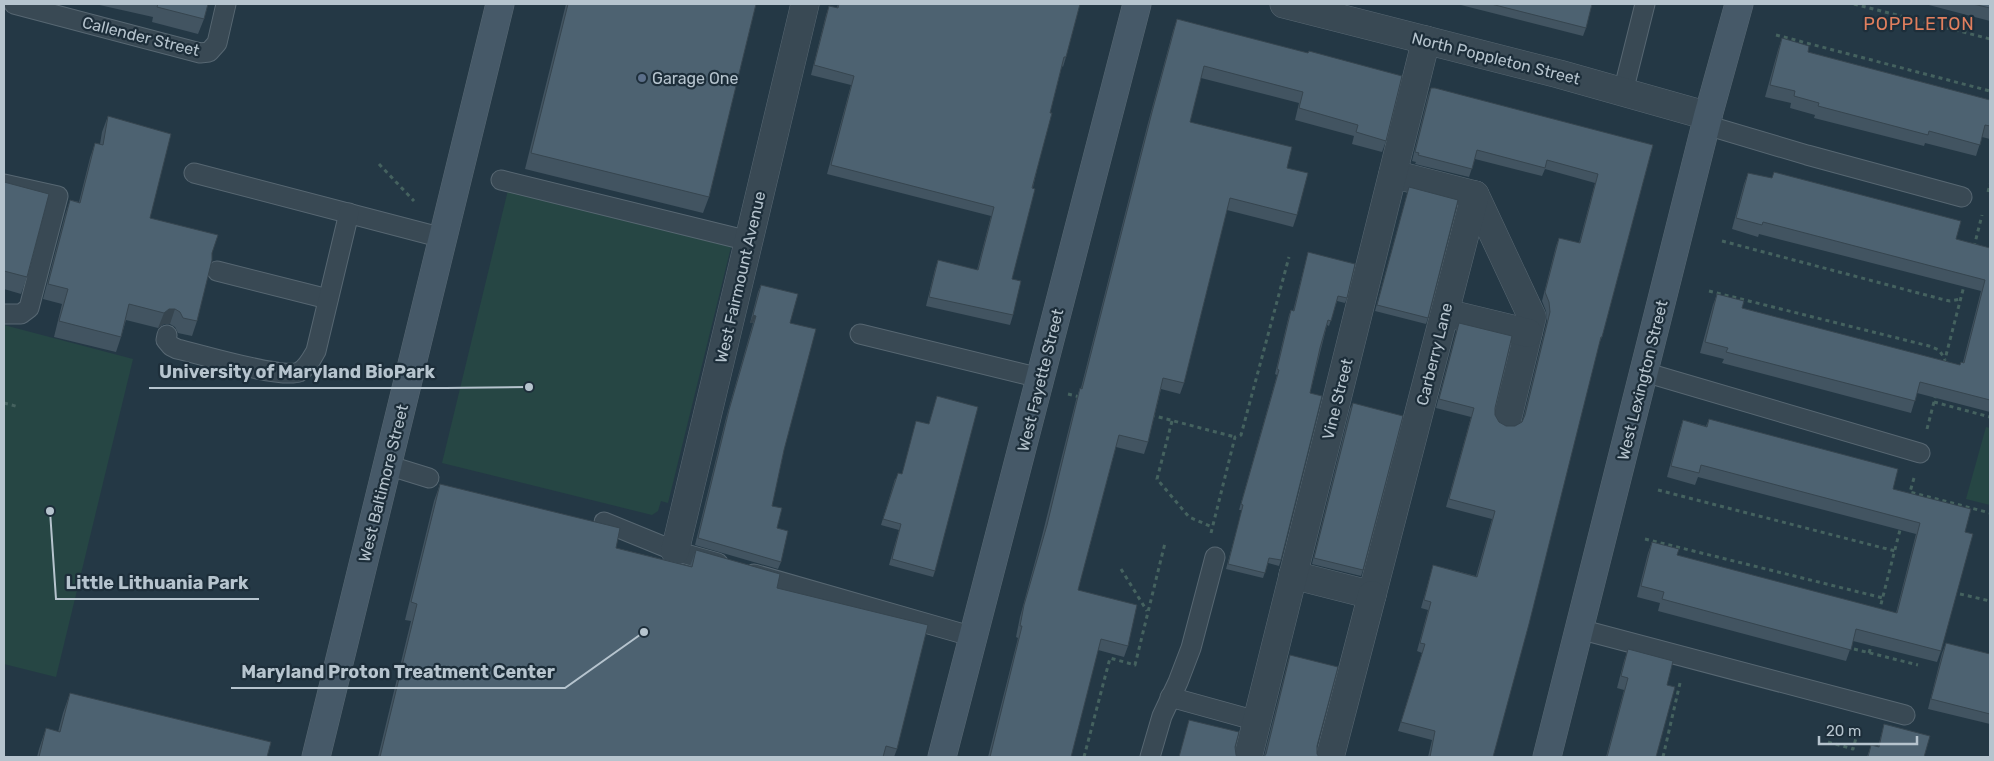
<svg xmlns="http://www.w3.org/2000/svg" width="1994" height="761" font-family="Rubik,sans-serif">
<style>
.green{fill:#264644}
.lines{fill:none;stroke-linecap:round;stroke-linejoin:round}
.lane-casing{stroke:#576772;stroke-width:21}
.street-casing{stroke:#576772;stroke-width:29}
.secondary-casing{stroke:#576772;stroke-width:29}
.path{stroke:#45625f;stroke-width:3;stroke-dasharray:4 4;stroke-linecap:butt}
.lane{stroke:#394954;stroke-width:19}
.street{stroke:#394954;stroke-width:28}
.secondary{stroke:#465968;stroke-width:28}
.wall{fill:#425461}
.shaded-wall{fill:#36454f}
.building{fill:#4d6271;stroke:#36454f}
.service-dot{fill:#5c6f8a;stroke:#1d2e3a;stroke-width:2}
.labels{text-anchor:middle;stroke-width:4.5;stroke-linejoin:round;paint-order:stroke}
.street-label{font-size:16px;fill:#b6c4ce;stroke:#1d2e3a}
.poi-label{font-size:16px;fill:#b6c4ce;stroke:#1d2e3a;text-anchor:start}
.neighbourhood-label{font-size:18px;letter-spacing:1px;fill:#e17f5e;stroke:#1d2e3a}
.leader{fill:none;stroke:#b6c4ce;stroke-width:2}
.callout-dot{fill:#b6c4ce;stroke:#1d2e3a;stroke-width:2}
.callout-label{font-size:18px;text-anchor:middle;font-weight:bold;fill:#b6c4ce;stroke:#1d2e3a;stroke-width:4.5;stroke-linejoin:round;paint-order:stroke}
</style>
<rect width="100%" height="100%" fill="#243845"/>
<g class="green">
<path d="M508,190l223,57 -63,256 -7,-2 -3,10 -6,4 -210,-52z"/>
<path d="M4,325l129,34 -77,318 -52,-13z"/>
<path d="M1986,427l4,1v77l-24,-6z"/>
</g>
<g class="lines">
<g class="lane-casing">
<g id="lane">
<path d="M14,4l186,49 9,-1 8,-9 9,-39"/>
<path d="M1623,92l22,-88"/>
<path d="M1706,125l101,30 155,42"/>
<path d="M194,173l249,65"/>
<path d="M501,180l248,61"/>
<path d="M4,184l54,12 -29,112 -8,6h-17"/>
<path d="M217,271l111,28"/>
<path d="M860,334l180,44"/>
<path d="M167,335l-1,5 5,6 6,3c23,5 103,30 122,23 8,-4 13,-14 17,-21l33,-138"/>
<path d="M1644,372l276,81"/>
<path d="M387,465l42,13"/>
<path d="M604,522l71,29 43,12"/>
<path d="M754,574l220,63"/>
<path d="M1579,629l326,86"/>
<path d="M1170,697l87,24"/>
<path d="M1150,757l12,-41 16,-34 13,-34 24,-91"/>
</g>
</g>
<g class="street-casing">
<g id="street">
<path d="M1284,4l275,70 149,42"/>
<path d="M1475,195l57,122 -25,103"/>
<path d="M1446,313l82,20"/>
<path d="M675,551l130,-547"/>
<path d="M1293,575l79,20 103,-400 -82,-21"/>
<path d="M1248,757l178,-717"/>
<path d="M1330,757l42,-162"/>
</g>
</g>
<g class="secondary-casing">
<g id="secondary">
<path d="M316,757l184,-753"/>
<path d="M942,757l195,-753"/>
<path d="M1547,757l161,-641 31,-112"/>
</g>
</g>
<g class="path">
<path d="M1854,4l136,35"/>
<path d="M1776,35l214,56"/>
<path d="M379,164l35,37"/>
<path d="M1988,192l2,-8"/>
<path d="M1722,241l219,58 9,2 11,-2"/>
<path d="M1974,247l8,-32"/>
<path d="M1709,291l220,55 10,4 6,9"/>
<path d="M1944,363l21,-81"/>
<path d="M1068,394l12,3"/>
<path d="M1934,402l56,15"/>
<path d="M4,403l15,4"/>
<path d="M1151,415l84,22"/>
<path d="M1172,421l-15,58 32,38 23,10"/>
<path d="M1927,429l9,-35"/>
<path d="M1914,478l-4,14 80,21"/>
<path d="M1658,490l237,61"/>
<path d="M1211,533l24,-96 6,-2 48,-178"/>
<path d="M1645,539l238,59"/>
<path d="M1121,569l26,42"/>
<path d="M1960,594l30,7"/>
<path d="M1879,612l22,-86"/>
<path d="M1854,649l64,16"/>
<path d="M1869,653l3,-10"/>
<path d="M1828,742l25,7 3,-11 7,-7"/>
<path d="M1084,757l26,-99 25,7 30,-122"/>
<path d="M1663,757l17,-74"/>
</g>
<use href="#lane" class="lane"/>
<use href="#street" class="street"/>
<use href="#secondary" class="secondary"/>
</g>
<g class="wall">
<path d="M95,4h113l-4,15 -6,15 -46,-12 1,-5z"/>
<path d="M566,4h190l-47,193 -6,16 -178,-44z"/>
<path d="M838,4h242l-14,53 -3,10 -1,-1 -12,47 -38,166 1,36 -3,10 -84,-19 9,-37 3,-9 39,10 14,-54 -164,-42 24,-89 -40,-10 15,-60 3,-9 8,2z"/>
<path d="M1457,4h135l-6,24 -3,8z"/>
<path d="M1925,4h65v17z"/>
<path d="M1177,19l131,34 78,88 -4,11 -30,-8 2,-8 -59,-16 4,-17 -98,-25 -11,44 97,46 10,47 -4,12 -66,-17 -43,173 -4,11 -19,-5 -13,53 -4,12 -28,-7 -38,143 50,56 -4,11 -26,-7 -27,107h-83l30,-119 -2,-1 4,-20 22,-81 34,-136 4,-12h1l67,-265 25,-92z"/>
<path d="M1782,38l26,14 182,48v39l-8,-2 -6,19 -51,-13 -1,3 -110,-28 1,-3 -25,-7 1,-5 -26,-6 13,-47z"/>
<path d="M1431,88l222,57 -51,192 -4,9 -105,411h-65l4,-17 -34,-9 24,-78 -5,-2 11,-41 -7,-2 12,-43 43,11 16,-57 -46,-12 25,-90 -35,-9 20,-76 3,-9 36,85v7l4,7 7,4h9l7,-4 1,-3 24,-98 -1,-10 -4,-10 14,-55 3,-8 20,5 16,-60 -50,-14 -3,7 -67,-17 -6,18 -54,-13 1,-2 -4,-1 16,-65z"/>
<path d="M108,116l42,102 62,36 -15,67 -5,15 -14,-3 -3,-6 -5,-3h-6l-6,4 -32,-8 -5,17 -5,15 -62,-15 8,-33 -19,-5 22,-84 5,-15 9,2 11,-44 5,-15 5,1 2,-12z"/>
<path d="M1748,173l208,66 34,9v164l-73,-19 -6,20 -189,-50 2,-4 -24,-6 13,-48 4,-11 25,14 218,57 3,-3 18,-71 -222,-57 -1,3 -26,-8 12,-45z"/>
<path d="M4,182l23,95 -6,17 -17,-5z"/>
<path d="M1409,187l19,131 -2,6 -51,-13z"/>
<path d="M1308,252l39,46 -2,5 -8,-2 -8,25 -2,-1 -17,68 -29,167 -2,6 -11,-3 -5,15 -37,-9 16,-59h-3l38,-135 -2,-1 14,-59 2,-5 2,1z"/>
<path d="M761,285l29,38 -6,127 -12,56 5,22 4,34 -3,7 -83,-24 31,-127 27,-95h-3l8,-31z"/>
<path d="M937,396l-2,175 -2,6 -44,-12 10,-35 -18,-5 14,-46 7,-5 14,-53 13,3z"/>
<path d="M1353,403l10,167 -2,6 -49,-12 38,-155z"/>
<path d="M1709,419l184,70 72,43 -24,119 -4,11 -84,-21 -7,20 -188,-50 2,-8 -23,-6 11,-44 4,-11 25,13 219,58 20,-79 -218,-57 -3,8 -28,-8 12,-45 4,-12 23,6z"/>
<path d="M440,484l176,64 74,18 6,-16 81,38 120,161 -3,8h-516l33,-136 -6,-1 29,-119z"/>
<path d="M1946,643l44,11v70l-62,-15 14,-56z"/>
<path d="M1628,649l39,36 -11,72h-50l18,-67 -7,-2 7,-27z"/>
<path d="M1290,655l27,91v8l-53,2 24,-95z"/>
<path d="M70,693l197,64h-230l2,-8 7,-21 12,4 5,-19z"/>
<path d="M1189,720l46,27 1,8 1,2h-58z"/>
<path d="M1884,724l40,33h-57l4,-12 7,2z"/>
</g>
<g class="shaded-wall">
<path d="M169,309h6l-5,15h-6l-6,4 6,-15z"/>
<path d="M753,315l3,1 -3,7h-3z"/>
</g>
<g class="building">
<path d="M158,4h50l-4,15 -47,-12z"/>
<path d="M568,4h188l-47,193 -178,-44z"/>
<path d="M839,4h241l-14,53h-2l-14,56h2l-20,75 3,1 -23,90 9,2 -8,34 -84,-18 9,-37 40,10 16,-63 -163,-42 23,-89 -40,-11 15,-59 9,2z"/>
<path d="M1491,4h101l-6,24z"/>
<path d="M1973,4h17v4z"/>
<path d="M1177,19l131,34 1,-2 93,25 -16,65 -30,-9 2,-7 -59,-17 4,-16 -99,-26 -14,56 102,25 -5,21 21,5 -11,42 -67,-17 -46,185 -21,-5 -15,64 -29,-7 -41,155 59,15 -9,41 -27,-7 -30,118h-81l32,-131h-2l4,-21 23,-80 33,-137 2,1 70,-277z"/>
<path d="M1782,38l27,8 -1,6 182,48v26l-5,-1 -5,20 -51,-14 -1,4 -110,-29 1,-3 -25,-7 1,-5 -25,-6z"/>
<path d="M1431,88h4l218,57 -51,192h-1l-72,287 -36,133h-63l5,-26 -34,-9 24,-78 -5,-1 11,-41 -7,-2 9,-35 44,12 18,-66 -46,-12 25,-91 -35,-9 20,-76 53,13 -17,72v7l4,7 7,4h9l7,-4 3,-7 25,-103 -1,-10 -4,-10 14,-54 21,5 18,-69 -51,-14 -2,8 -68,-18 -5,19 -54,-14 1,-2 -4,-1z"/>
<path d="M108,116l63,18 -21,84 68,17 -6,18v7l-15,61 -14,-3 -3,-6 -5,-3h-6l-5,4 -35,-9 -8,33 -62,-16 9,-32 -20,-5 22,-84 10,3 15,-60 8,2z"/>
<path d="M1774,172l187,49 -5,18 34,9v152l-70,-18 -5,19 -189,-49 2,-4 -23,-6 12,-48 27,7 -2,7 218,57 1,-3 3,1 21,-83 -222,-58 -1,3 -26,-7 12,-45 24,5z"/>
<path d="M4,182l45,12 -22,83 -23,-6z"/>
<path d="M1409,187l49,13 -30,118 -51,-13z"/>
<path d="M1308,252l47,12 -8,34 -9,-2 -7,25 -3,-1 -8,28 -10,45 12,3 -41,164 -12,-2 -4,15 -37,-9 15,-59 -2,-1 38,-134 -2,-1 14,-59 3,1z"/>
<path d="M761,285l37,9 -8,29 26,6 -32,121 -12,56 10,2 -5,20 11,3 -7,31 -83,-24 31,-128 27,-94 -3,-1z"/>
<path d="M937,396l41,11 -43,164 -43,-12 9,-35 -18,-5 15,-46 4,1 14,-53 13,3z"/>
<path d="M1353,403l50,13 -40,154 -49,-12z"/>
<path d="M1709,419l189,50 -5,20 78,20 -6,23 8,2 -32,117 -85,-22 -5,21 -189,-51 2,-7 -23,-6 11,-44 27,7 -2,6 220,58 23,-90 -219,-58 -2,8 -28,-7 12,-46 24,7z"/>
<path d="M440,484l180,44 -4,20 76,19 4,-17 84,24 -3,14 151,37 -31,124 -11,-3 -3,11h-503l37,-153 -6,-2z"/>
<path d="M1946,643l44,11v60l-59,-15z"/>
<path d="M1628,649l45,12 -6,24 8,2 -19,70h-49l21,-79 -7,-2z"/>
<path d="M1290,655l48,12 -21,79v8l2,3h-55l2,-3z"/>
<path d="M70,693l201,49 -4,15h-228l7,-29 14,4z"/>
<path d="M1189,720l50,12 -4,15 1,8 1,2h-58z"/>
<path d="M1884,724l46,12 -6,21h-56l3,-12 8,2z"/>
</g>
<circle class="service-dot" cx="642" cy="78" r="5"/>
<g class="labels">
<g class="street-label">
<text transform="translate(141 36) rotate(14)" y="6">Callender Street</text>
<text transform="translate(1496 58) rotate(14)" y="6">North Poppleton Street</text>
<text transform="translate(740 277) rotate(-77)" y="6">West Fairmount Avenue</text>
<text transform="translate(1434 354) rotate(-76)" y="6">Carberry Lane</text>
<text transform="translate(1040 380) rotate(-76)" y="6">West Fayette Street</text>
<text transform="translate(1642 380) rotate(-76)" y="6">West Lexington Street</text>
<text transform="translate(1337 399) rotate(-76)" y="6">Vine Street</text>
<text transform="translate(383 483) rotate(-76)" y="6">West Baltimore Street</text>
</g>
<g class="poi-label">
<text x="652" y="84">Garage One</text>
</g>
<g class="neighbourhood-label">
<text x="1919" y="30">POPPLETON</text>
</g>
</g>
<path class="leader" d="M529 387L446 388H149M50 511L56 599H259M644 632L565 688H231"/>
<g class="callout-dot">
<circle cx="529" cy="387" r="5"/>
<circle cx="50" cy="511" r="5"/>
<circle cx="644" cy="632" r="5"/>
</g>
<g class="callout-label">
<text x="297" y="378">University of Maryland BioPark</text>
<text x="157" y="589">Little Lithuania Park</text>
<text x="398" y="678">Maryland Proton Treatment Center</text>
</g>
<rect width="1994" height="761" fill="none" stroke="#b6c4ce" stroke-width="10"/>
<path d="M1819 736v8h98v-8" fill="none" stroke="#b6c4ce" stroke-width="2.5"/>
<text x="1826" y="736" font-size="15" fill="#b6c4ce" stroke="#1d2e3a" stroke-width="4" paint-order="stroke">20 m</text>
</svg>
